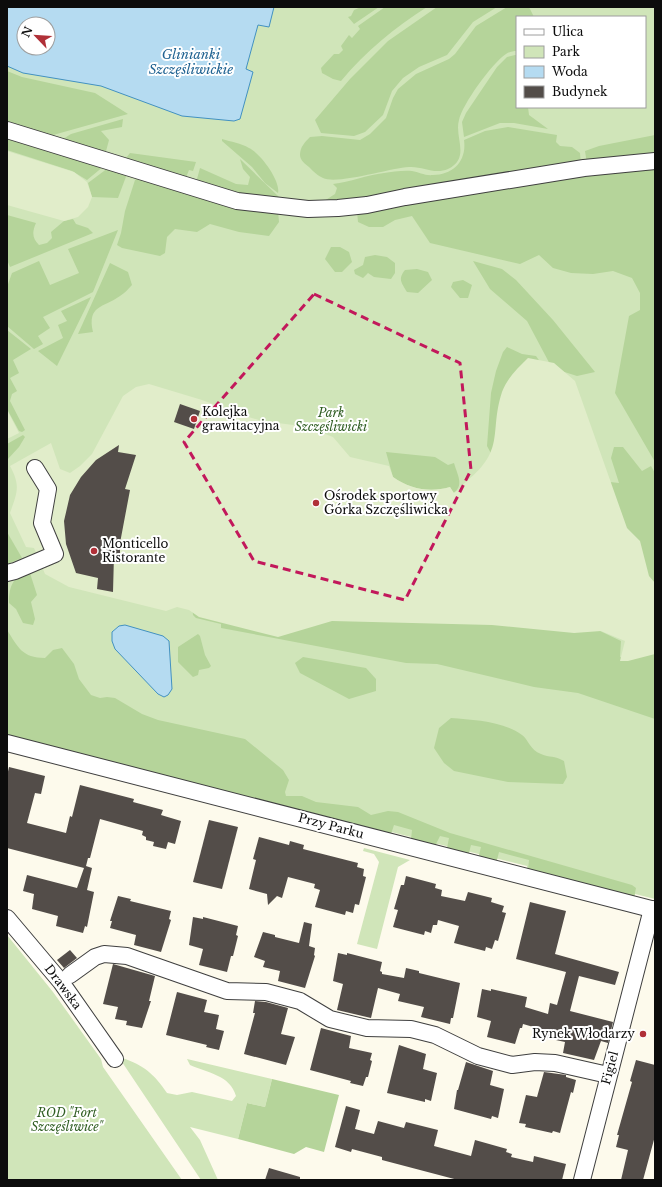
<svg xmlns="http://www.w3.org/2000/svg" width="662" height="1187" font-family="'Libre Baskerville',serif">
<style>
.green{fill:#d0e5b9;fill-rule:evenodd}
.forest{fill:#b5d49a}
.pitch{fill:#e1edca}
.water{fill:#b5dbf1;stroke:#4291c1;fill-rule:evenodd}
.building{fill:#534d49}
.lines{fill:none;stroke-linecap:round;stroke-linejoin:round}
.street-casing{stroke:#3f3f3f;stroke-width:18}
.street{stroke:#fff;stroke-width:16}
.marked{fill:none;stroke:#c2185b;stroke-width:3;stroke-dasharray:8 5;stroke-linejoin:round}
.poi-dot{fill:#b03038;stroke:#fff;stroke-width:1.5}
.labels{text-anchor:middle;stroke-width:4;stroke-linejoin:round;paint-order:stroke}
.poi-label{font-size:12px;fill:#0c0c0c;stroke:#fff;text-anchor:start}
.park-label{font-size:12px;font-style:italic;fill:#2f5d22;stroke:#fff}
.street-label{font-size:12px;fill:#0c0c0c;stroke:#fff}
.water-label{font-size:13px;font-style:italic;fill:#206392;stroke:#fff}
</style>
<rect width="100%" height="100%" fill="#fdfaec"/>
<g class="green">
<path d="M7,7h648v892l-20,-5 -1,4 -107,-29v-3l-89,-22 -3,2 -24,-6v-3l-404,-102zM517,17h128v90h-128zM24,24h24v24h-24z"/>
<path d="M364,848l46,12 -12,7 -21,82 -20,-5 22,-82 -5,-8 -11,-3z"/>
<path d="M7,935l46,57 48,67 2,8 79,113h-175z"/>
<path d="M122,1058c22,7 32,16 45,35l10,2 15,-3 40,9 4,-5c-6,-21 -28,-23 -46,-31l-3,-6 85,20 -7,28 -18,-4 -9,36 -48,-12 10,13 18,40h-17l-81,-121z"/>
</g>
<g class="forest">
<path d="M361,7h18l-25,17 -6,-7 3,-1 3,-6z"/>
<path d="M385,7h42c-33,21 -61,44 -86,74l-8,-2 -11,-6 -1,-5 13,-14h5l4,-4 -2,-4 8,-11 3,3 8,-9 -2,-3z"/>
<path d="M437,7h60l-24,15 -26,33 -28,12 -16,11 -11,13 -9,24 -18,17 -11,4 -33,-3 -6,-13 35,-41 38,-38z"/>
<path d="M507,7h22l5,10h-17v34c-4,0 -8,1 -11,3 -14,9 -44,51 -47,66 -5,17 12,38 -11,49 -14,6 -25,-3 -39,-2 -19,1 -72,18 -86,11 -5,-2 -10,-7 -14,-11 -4,-3 -9,-7 -9,-12 0,-8 5,-13 10,-18l12,-1 38,4 10,-6 16,-16 7,-20 5,-9 18,-15 33,-15 6,-5 21,-28z"/>
<path d="M515,55h2v52h11l1,8 19,14 -34,-6h-14l-36,14 -2,-15 4,-9 31,-46 10,-10z"/>
<path d="M7,71l15,6 73,16 33,21 -82,23 -39,-12z"/>
<path d="M123,119l-1,8 -21,4 8,9 -4,15 -45,-14 11,-7z"/>
<path d="M508,127l49,8 -1,7 4,4 12,1 8,6 1,12 -240,37 -20,1 14,-9 2,-6 -4,-4c17,-2 34,-9 51,-11 8,-1 19,-3 28,-2 7,1 13,5 21,4 20,0 34,-14 31,-35l21,-9z"/>
<path d="M655,135v20l-68,9 -2,-13 14,-5z"/>
<path d="M7,136l97,30 -17,14 -15,-9 -65,-21z"/>
<path d="M222,139c9,3 19,4 27,9 11,5 32,33 29,45l-13,-10 -13,-16 -30,-26z"/>
<path d="M130,153l66,9 -3,9 -4,-1 -4,10 -59,-18v-4z"/>
<path d="M240,159l39,38 2,4 -45,-7 -38,-11 -1,-4 3,-11 36,16 12,1 2,-8 -7,-8z"/>
<path d="M655,165v297l-40,-69 14,-77 11,-6v-17l-8,-15 -19,-7 -20,3 -22,-1 -18,-5 -14,-13 -19,9 -90,-21 -18,-27 -17,4 -12,7h-14l-11,-5 -1,-11z"/>
<path d="M108,168l19,6 -9,24 -26,-1 -4,-14z"/>
<path d="M139,178l139,33 1,11 -10,14 -30,-4 -29,-8 -13,8 -22,-3 -8,8 -2,16 -5,3 -38,-8 -5,-3 4,-12 4,-22 10,-31z"/>
<path d="M7,215l29,8c-4,9 -4,15 3,22l8,-2 5,-5 -1,-6 13,-11 9,-2 3,5 12,4 5,5 -83,34 -3,-7z"/>
<path d="M118,230l-25,62 -50,25 7,11 -12,8 5,8 -9,5 -27,-23v-39l5,-14 27,-12 11,24 29,-12 -11,-24z"/>
<path d="M331,247h9l9,5 3,10 -10,10h-7l-10,-13z"/>
<path d="M375,255l12,2 8,6v10l-4,6 -17,-2 -6,-4 -5,5 -8,-4 -1,-4 9,-5 2,-8z"/>
<path d="M473,261l29,8 14,11 37,40 42,52 -18,4 -25,-8 -25,-47 -37,-32z"/>
<path d="M110,263l18,9 4,13c-4,4 -7,8 -12,11 -17,12 -33,9 -27,36l-15,2z"/>
<path d="M417,269l11,3 4,8 -14,13 -11,-1c-6,-10 -9,-13 -2,-22z"/>
<path d="M463,280l9,5 -4,13h-8l-9,-11 2,-5z"/>
<path d="M91,297l-34,69 -19,-15 25,-13 -5,-13 9,-4 -6,-10z"/>
<path d="M7,330l24,19 -18,11 6,13 -9,5 7,13 -5,3 -2,7 15,29 -3,2 -3,-1 -12,-22z"/>
<path d="M507,347l15,7 14,2 16,23 49,102 18,2 -8,-25 3,-11h9l19,24 9,-5 4,7v124l-161,-138 -7,-13 4,-53 5,-22 7,-19z"/>
<path d="M23,435l2,2 -6,10 -12,13v-16z"/>
<path d="M386,452l49,5 13,8 6,-2c3,11 11,23 -1,30l-3,-6c-20,6 -40,2 -57,-10z"/>
<path d="M7,532l15,26 -15,6z"/>
<path d="M29,570l8,25 -6,7 4,17 -2,6 -10,-2 -7,-14 -7,-6c0,-18 4,-25 20,-33z"/>
<path d="M192,605l406,25 23,11 -1,16 8,3 27,-8v67l-77,-26 -44,-6 -97,-23 -31,-1 -185,-35v-4l-25,-6 -3,-3z"/>
<path d="M7,630c11,17 15,28 38,28l8,-8 9,-2 12,16 5,15 12,16 9,3 7,-1 8,1 27,16 16,6 87,19 38,31 6,10 -4,12 1,4h16l14,6 42,5 13,8 17,-4 10,1 52,21 182,52 4,3 -2,10 -106,-28 1,-10 -30,-8 -2,8 -3,2 -13,-4 -2,-3 2,-8 -10,-2 -2,8 -3,1 -17,-4 -2,-2 2,-10 -9,-2 -5,10 -24,-6 1,-10 -18,-5 -3,9 -2,1 -382,-100z"/>
<path d="M198,634l2,2 5,19 6,11 -2,2 -10,2 -1,5 -5,2 -15,-15v-15z"/>
<path d="M303,657l63,11 10,11v12l-27,8 -49,-26 -5,-10z"/>
<path d="M451,718c23,2 52,3 71,17 6,4 8,15 19,19 9,4 13,1 23,7l3,16 -4,7 -55,-2 -54,-11 -10,-8 -10,-15 5,-20z"/>
<path d="M272,1079l67,16 -15,57 -18,-5 -12,7 -56,-15 9,-36 18,4z"/>
</g>
<g class="pitch">
<path d="M7,151l67,21 13,10 5,15 -4,10 -10,10 -14,4 -57,-16z"/>
<path d="M528,358l26,5 21,18 52,147 13,13 9,35 6,7v71l-27,7h-8l5,-20 -24,-10 -27,2 -82,-8 -160,-4 -54,16 -79,-20 -10,-7 -12,-3 -11,4 -97,-24 -24,-13 -11,-26 -8,-1 -16,-34c7,-20 11,-27 0,-47l41,-23 9,26 10,4 10,-7 12,-12 31,-58 13,-9 13,-3 53,16 40,15 20,6 39,5 14,4 18,7 17,20 39,9 4,11c17,12 37,16 57,10l4,6c5,-3 8,-8 13,-12 39,-32 22,-49 35,-89 5,-14 16,-24 26,-34z"/>
<path d="M7,410l12,23 -12,6z"/>
</g>
<g class="water">
<path d="M7,7h267l-5,20 -11,-2 -12,44 7,3 -13,47 -6,2 -52,-5 -81,-30 -78,-13 -16,-7zM24,24h24v24h-24z"/>
<path d="M125,625l38,11 6,5 3,48 -4,6 -4,2 -6,-3 -43,-45 -3,-8v-9l7,-6z"/>
</g>
<g class="building">
<path d="M180,404l20,7 -6,18 -20,-7z"/>
<path d="M119,445l-1,7 18,3 -11,34 5,1 -10,53v12h-6l-1,37 -16,-3 1,-11 -22,-5 -10,-29 -2,-23 6,-26 11,-18 15,-17z"/>
<path d="M9,767l36,9 -4,18 -6,-1 -8,30 39,10 4,-17 2,1 8,-32 54,14 -1,3 30,8 -2,5 20,6 -6,23 -7,-2 -2,7 -13,-3 1,-4 -8,-2v-3l-4,-2 1,-4 -43,-12 -10,39h-2l-2,8 6,2 -5,22 7,2 -7,35 -2,-1 -2,7 -27,-7 2,-10 -26,-7 2,-15 -11,-3 4,-16 50,13 7,-20 -77,-20v-72z"/>
<path d="M209,820l29,7 -16,62 -29,-7z"/>
<path d="M259,837l30,8 1,-4 14,4 -1,4 55,14 -1,4 7,2 -1,7 3,1 -7,28 -4,-1 -2,9 -7,-2 -1,4 -30,-8 5,-17 -6,-2 1,-4 -27,-7 -6,21 -5,-2 -9,9 -1,-11 -18,-5 7,-29 -3,-1z"/>
<path d="M406,876l30,8 -1,4 7,2 -1,6 24,5 3,-9 24,6 -1,4 13,4 -2,6 4,1 -8,28 -3,-1 -3,9 -6,-2 -1,4 -31,-8 5,-17 -21,-6 -1,5h-4l-2,8 -6,-2 -1,4 -31,-8 5,-17 -4,-1 7,-24h3z"/>
<path d="M118,896l13,3 -1,2 41,10 -2,8 2,1 -10,32 -27,-7 2,-10 -26,-7 2,-7h-2z"/>
<path d="M530,902l36,9 -11,43 64,18 -4,13 -36,-9 -9,35 43,11 -5,21 -7,-2 -7,19 -31,-7 2,-11 -23,-5 2,-7 -21,-6 -1,4h-2l-5,16 -28,-7 4,-16 -14,-4 5,-28 9,2v-2l36,8 -2,10 23,7 2,-11 7,2 9,-33 -50,-13z"/>
<path d="M193,917l10,2v-2l35,9 -2,9 2,1 -5,20h-2l-4,16 -28,-7 4,-16 -14,-4z"/>
<path d="M304,922l8,2 -3,22 6,2 -1,7 1,1 -10,32 -27,-7 2,-10 -17,-4 2,-6 -11,-4 9,-25 12,3v2l24,6z"/>
<path d="M70,950l7,8 -13,10 -7,-8z"/>
<path d="M338,953l9,2v-2l35,9 -2,9 2,1v2l22,4 2,-10 13,3v2l41,10 -7,35h-2l-1,6 -29,-7 3,-10 -26,-6 2,-7 -22,-6 -7,30 -34,-8 6,-26 -10,-3z"/>
<path d="M113,964l42,12 -6,25h2l-9,27 -16,-3 1,-4 -12,-2 3,-12 -15,-3z"/>
<path d="M177,992l30,8 -3,12 15,3 -3,14 8,2 -5,19 -13,-3 1,-2 -41,-10z"/>
<path d="M255,1001l11,1 22,6 -7,26 14,3 -9,28 -42,-11 11,-41h-2z"/>
<path d="M321,1028l30,8 -2,12 23,5 -2,7 2,1 -4,16h-2l-3,9 -13,-3 1,-2 -41,-11z"/>
<path d="M399,1045l27,9 -3,15 14,4 -6,28 -6,-2v3l-38,-9z"/>
<path d="M636,1060l19,5v71l-12,44h-22l7,-30 -12,-3 3,-12h-2l15,-53 -2,-1z"/>
<path d="M466,1062l27,9 -3,14 14,4 -6,29 -6,-2 -1,3 -37,-10 3,-19h1z"/>
<path d="M544,1072l22,3v2l10,3 -3,13 -2,-1 -11,41 -7,-2 -1,2 -27,-6 1,-3 -7,-1 7,-28 11,2z"/>
<path d="M346,1106l14,4 -5,19 19,5 4,-13 26,7 2,-6 32,8 -4,16 37,10 4,-16 32,9 -1,3 6,2 -1,3 22,5 1,-6 32,8 -4,16h-104l-76,-20v-3l-30,-8 -1,3 -16,-5z"/>
<path d="M269,1168l31,9v3h-35z"/>
</g>
<g class="lines">
<g class="street-casing">
<g id="street">
<path d="M7,130l230,71 71,8 30,-1 29,-3 38,-8 179,-29 71,-7"/>
<path d="M7,573l8,-2 40,-17 -13,-31 6,-34 -13,-21"/>
<path d="M7,743l648,167"/>
<path d="M7,918l54,64 54,77"/>
<path d="M70,975l25,-18 9,-3 23,2 100,35 39,1 34,9 30,18 37,9 44,1 24,6 43,21 34,9 23,-3 20,1 53,12"/>
<path d="M582,1180l70,-271"/>
</g>
</g>
<use href="#street" class="street"/>
</g>
<path class="marked" d="M314,294l146,69 11,107 -66,130 -151,-39 -70,-119z"/>
<g class="poi-dot">
<circle cx="194" cy="419" r="4"/>
<circle cx="316" cy="503" r="4"/>
<circle cx="94" cy="551" r="4"/>
<circle cx="643" cy="1034" r="4"/>
</g>
<g class="labels">
<g class="poi-label">
<text x="202" y="416">Kolejka<tspan x="202" dy="14">grawitacyjna</tspan></text>
<text x="324" y="500">Ośrodek sportowy<tspan x="324" dy="14">Górka Szczęśliwicka</tspan></text>
<text x="102" y="548">Monticello<tspan x="102" dy="14">Ristorante</tspan></text>
<text x="635" y="1038" text-anchor="end">Rynek Włodarzy</text>
</g>
<g class="park-label">
<text x="331" y="417">Park<tspan x="331" dy="14">Szczęśliwicki</tspan></text>
<text x="67" y="1117">ROD "Fort<tspan x="67" dy="14">Szczęśliwice"</tspan></text>
</g>
<g class="street-label">
<text transform="translate(331 826) rotate(15)" y="4">Przy Parku</text>
<text transform="translate(63 987) rotate(53)" y="4">Drawska</text>
<text transform="translate(610 1068) rotate(-75)" y="4">Figiel</text>
</g>
<g class="water-label">
<text x="191" y="59">Glinianki<tspan x="191" dy="15">Szczęśliwickie</tspan></text>
</g>
</g>
<rect width="662" height="1187" fill="none" stroke="#0c0c0c" stroke-width="16"/>
<rect x="516" y="16" width="130" height="92" fill="#ffffff" stroke="#9e9e9e"/>
<rect x="524" y="29" width="20" height="6" fill="#ffffff" stroke="#9e9e9e"/>
<text x="552" y="36" font-size="12" fill="#0c0c0c">Ulica</text>
<rect x="524" y="46" width="20" height="12" fill="#d0e5b9" stroke="#9e9e9e"/>
<text x="552" y="56" font-size="12" fill="#0c0c0c">Park</text>
<rect x="524" y="66" width="20" height="12" fill="#b5dbf1" stroke="#9e9e9e"/>
<text x="552" y="76" font-size="12" fill="#0c0c0c">Woda</text>
<rect x="524" y="86" width="20" height="12" fill="#534d49" stroke="#9e9e9e"/>
<text x="552" y="96" font-size="12" fill="#0c0c0c">Budynek</text>
<g transform="translate(36 36) rotate(295)"><circle r="19" fill="#ffffff" stroke="#9e9e9e"/>
<path d="M0-3L7 15L0 10L-7 15Z" fill="#b03038"/>
<text y="-6" font-size="11" font-weight="bold" text-anchor="middle" fill="#0c0c0c">N</text>
</g>
</svg>
